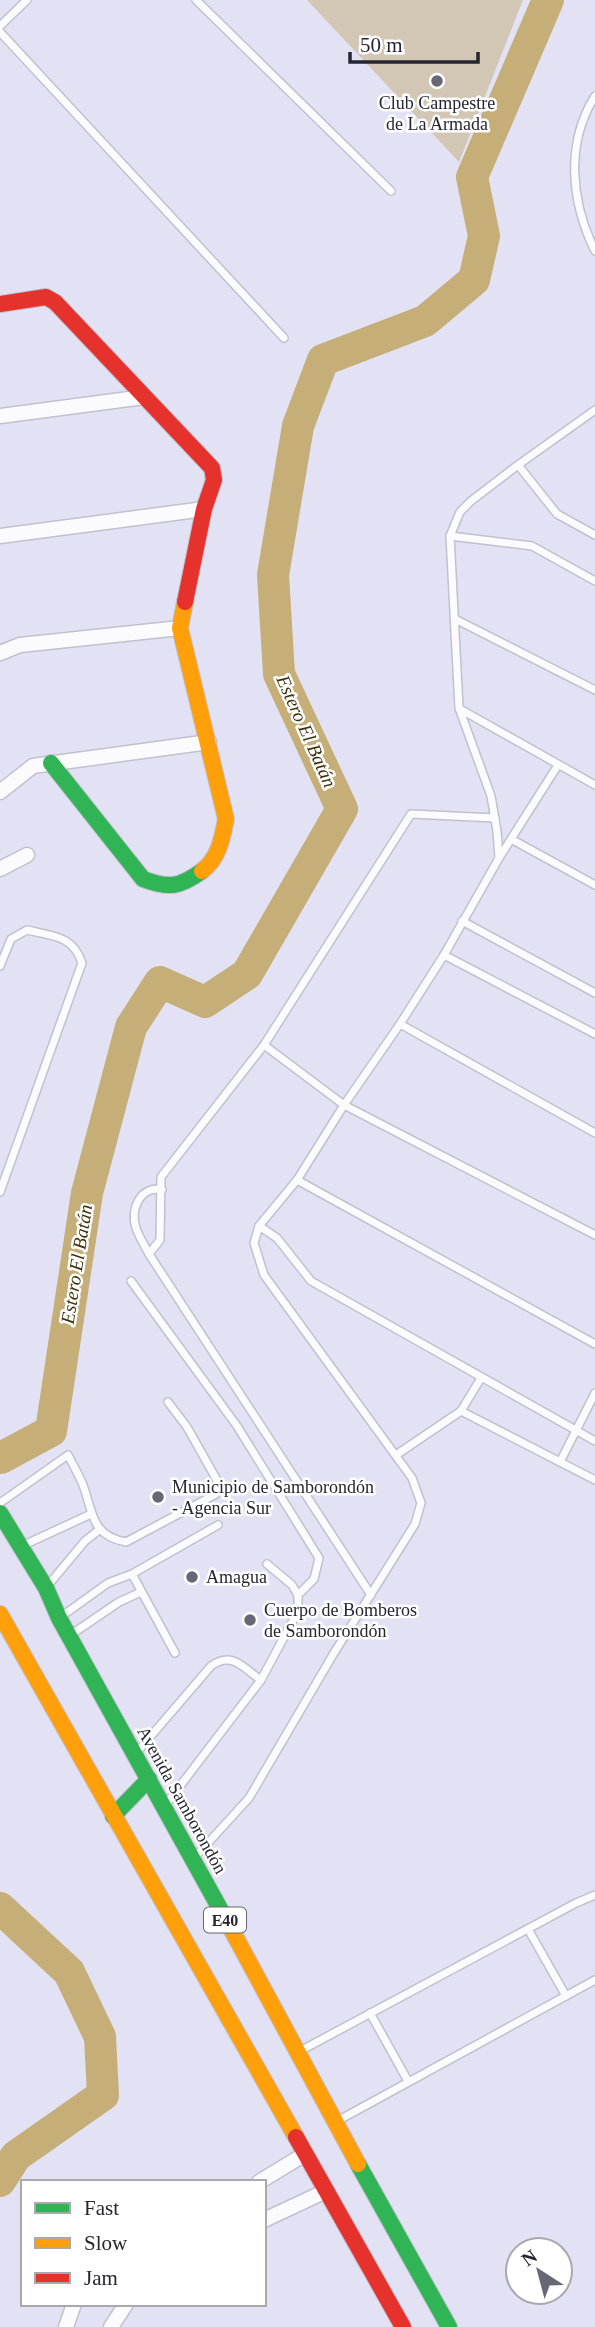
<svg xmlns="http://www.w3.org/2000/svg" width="595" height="2327" font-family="'Times New Roman',serif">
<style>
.green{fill:#d2c7b5}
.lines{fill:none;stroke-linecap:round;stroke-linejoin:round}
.river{stroke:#c6ae78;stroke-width:32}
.lane-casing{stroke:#c1c0ce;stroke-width:10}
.street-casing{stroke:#c1c0ce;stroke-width:17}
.fast-casing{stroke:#c1c0ce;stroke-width:18}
.slow-casing{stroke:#c1c0ce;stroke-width:18}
.jam-casing{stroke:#c1c0ce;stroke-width:18}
.lane{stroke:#fbfbfe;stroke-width:7}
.street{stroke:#fbfbfe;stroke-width:14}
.fast{stroke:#30b455;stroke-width:16}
.slow{stroke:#ff9f0a;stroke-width:16}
.jam{stroke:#e5322d;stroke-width:16}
.poi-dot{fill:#686776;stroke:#fff;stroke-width:2.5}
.labels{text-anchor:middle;stroke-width:5;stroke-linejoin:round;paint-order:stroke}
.shield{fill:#fff;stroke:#676670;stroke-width:2}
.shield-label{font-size:16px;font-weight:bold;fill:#262532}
.poi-label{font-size:18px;fill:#262532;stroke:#fff;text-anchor:start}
.street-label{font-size:18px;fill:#262532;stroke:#fff}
.water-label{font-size:19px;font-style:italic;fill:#3e300a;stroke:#fff}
</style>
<rect width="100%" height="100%" fill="#e3e2f5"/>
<path class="green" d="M307,0h216l-64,162z"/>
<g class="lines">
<g class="river">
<path d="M1,1458l50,-27 36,-238 44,-166 29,-45 45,20 42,-28 95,-165 -63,-135 -6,-99 25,-149 25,-66 102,-39 49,-41 10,-44 -12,-59 76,-177"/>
<path d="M0,1908l69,64 31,65 3,58 -87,61 -16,25"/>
</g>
<g class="lane-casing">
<g id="lane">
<path d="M196,0l195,191"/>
<path d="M0,26l27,-26"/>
<path d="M0,32l284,306"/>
<path d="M595,96c-30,48 -24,106 0,155"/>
<path d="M595,410l-77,55 39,49 38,21"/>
<path d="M450,536l82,10 63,35"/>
<path d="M455,619l140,71"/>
<path d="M460,709l135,76"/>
<path d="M511,839l84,46"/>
<path d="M499,858l-2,-27 -6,-35 -32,-88 -9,-172 10,-24 11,-11 47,-36"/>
<path d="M462,921l133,72"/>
<path d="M444,955l151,79"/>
<path d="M0,966l11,-27 16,-9c25,6 46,5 55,33l-82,229"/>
<path d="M400,1024l195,109"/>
<path d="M264,1045l80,60 251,130"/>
<path d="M297,1180l298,164"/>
<path d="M259,1226l18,12 34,43 284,160"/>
<path d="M149,1254c-4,-8 -10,-17 -13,-26 -6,-18 4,-43 26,-38"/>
<path d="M131,1281l106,145 82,132 -5,21 -16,16"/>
<path d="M461,1411l134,69"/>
<path d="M396,1455l65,-44 20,-33"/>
<path d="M560,1462l35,-69"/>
<path d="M0,1503l68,-48c5,10 11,20 15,30 10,27 8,51 43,57l90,-48 2,-12 -31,-55 -19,-25"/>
<path d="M24,1545l67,-31"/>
<path d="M132,1574l43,79"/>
<path d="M50,1583l35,-42 14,-11"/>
<path d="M371,1595l-222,-341 11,-14 1,-63 103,-132 147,-231 84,4"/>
<path d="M62,1616l46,-33 24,-9 86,-49"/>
<path d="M72,1634l47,-32 22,-10"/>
<path d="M138,1751l73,-85c21,-15 31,1 50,14"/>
<path d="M167,1803l94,-123 37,-69v-16l-6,-10 -25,-21"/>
<path d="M197,1855l52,-57 85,-145 81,-129 6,-21 -9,-25 -148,-203 -10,-32 5,-17 38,-46 47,-75 56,-81 44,-69 55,-97 59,-93"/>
<path d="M528,1929l38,67"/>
<path d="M370,2013l38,68"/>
<path d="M302,2050l274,-147 19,-8"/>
<path d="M341,2119l254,-139"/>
</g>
</g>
<g class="street-casing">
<g id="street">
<path d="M0,416l144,-19"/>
<path d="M0,536l204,-27"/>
<path d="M0,653l20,-8 160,-17"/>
<path d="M0,792l33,-26 176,-24"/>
<path d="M0,869l27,-14"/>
<path d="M259,2182l46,-28"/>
<path d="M264,2220l62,-29"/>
<path d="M66,2327l8,-23"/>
<path d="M111,2327l15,-23"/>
</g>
</g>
<g class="fast-casing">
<g id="fast">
<path d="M51,763l92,116c26,10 37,8 59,-8"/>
<path d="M0,1513l46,75 13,30 170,307"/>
<path d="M113,1816l36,-37"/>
<path d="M358,2164l91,163"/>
</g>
</g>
<g class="slow-casing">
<g id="slow">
<path d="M185,602l-5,26 46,191c-4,20 -7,39 -24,52"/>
<path d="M0,1614l296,523"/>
<path d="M229,1925l129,239"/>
</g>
</g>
<g class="jam-casing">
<g id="jam">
<path d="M0,304l46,-7 9,5 157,166 2,12 -10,29 -19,93"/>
<path d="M296,2137l107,190"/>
</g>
</g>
<use href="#lane" class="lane"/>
<use href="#street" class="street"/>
<use href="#fast" class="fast"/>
<use href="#slow" class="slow"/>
<use href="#jam" class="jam"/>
</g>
<g class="poi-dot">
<circle cx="437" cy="81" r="7"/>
<circle cx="158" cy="1497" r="7"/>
<circle cx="192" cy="1577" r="7"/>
<circle cx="250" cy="1620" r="7"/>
</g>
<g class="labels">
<rect class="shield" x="204" y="1907.5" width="42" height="25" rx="5"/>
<g class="shield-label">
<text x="225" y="1926">E40</text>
</g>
<g class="poi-label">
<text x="437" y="109" text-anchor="middle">Club Campestre<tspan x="437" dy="21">de La Armada</tspan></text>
<text x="172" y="1493">Municipio de Samborondón<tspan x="172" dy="21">- Agencia Sur</tspan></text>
<text x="206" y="1583">Amagua</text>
<text x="264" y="1616">Cuerpo de Bomberos<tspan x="264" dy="21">de Samborondón</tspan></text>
</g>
<g class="street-label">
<text transform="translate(182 1800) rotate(61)" y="6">Avenida Samborondón</text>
</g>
<g class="water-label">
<text transform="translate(307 731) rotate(66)" y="7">Estero El Batán</text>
<text transform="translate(76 1264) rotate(-81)" y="7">Estero El Batán</text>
</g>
</g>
<rect x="21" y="2180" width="245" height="126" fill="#ffffff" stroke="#a8a8ad" stroke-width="2"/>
<rect x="35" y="2203" width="35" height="10" fill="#30b455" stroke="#a8a8ad" stroke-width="2"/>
<text x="84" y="2215" font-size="21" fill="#262532">Fast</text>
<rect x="35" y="2238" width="35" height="10" fill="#ff9f0a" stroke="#a8a8ad" stroke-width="2"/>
<text x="84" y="2250" font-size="21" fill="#262532">Slow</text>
<rect x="35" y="2273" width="35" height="10" fill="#e5322d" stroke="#a8a8ad" stroke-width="2"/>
<text x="84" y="2285" font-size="21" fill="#262532">Jam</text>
<g transform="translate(539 2271) rotate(324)"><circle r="33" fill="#ffffff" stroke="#a8a8ad" stroke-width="2"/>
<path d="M0-5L12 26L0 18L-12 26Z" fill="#686776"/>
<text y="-10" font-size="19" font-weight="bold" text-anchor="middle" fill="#262532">N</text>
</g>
<path d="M350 52v10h128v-10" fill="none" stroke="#262532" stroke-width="3.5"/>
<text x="360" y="52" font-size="21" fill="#262532" stroke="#ffffff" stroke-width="5" paint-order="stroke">50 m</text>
</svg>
